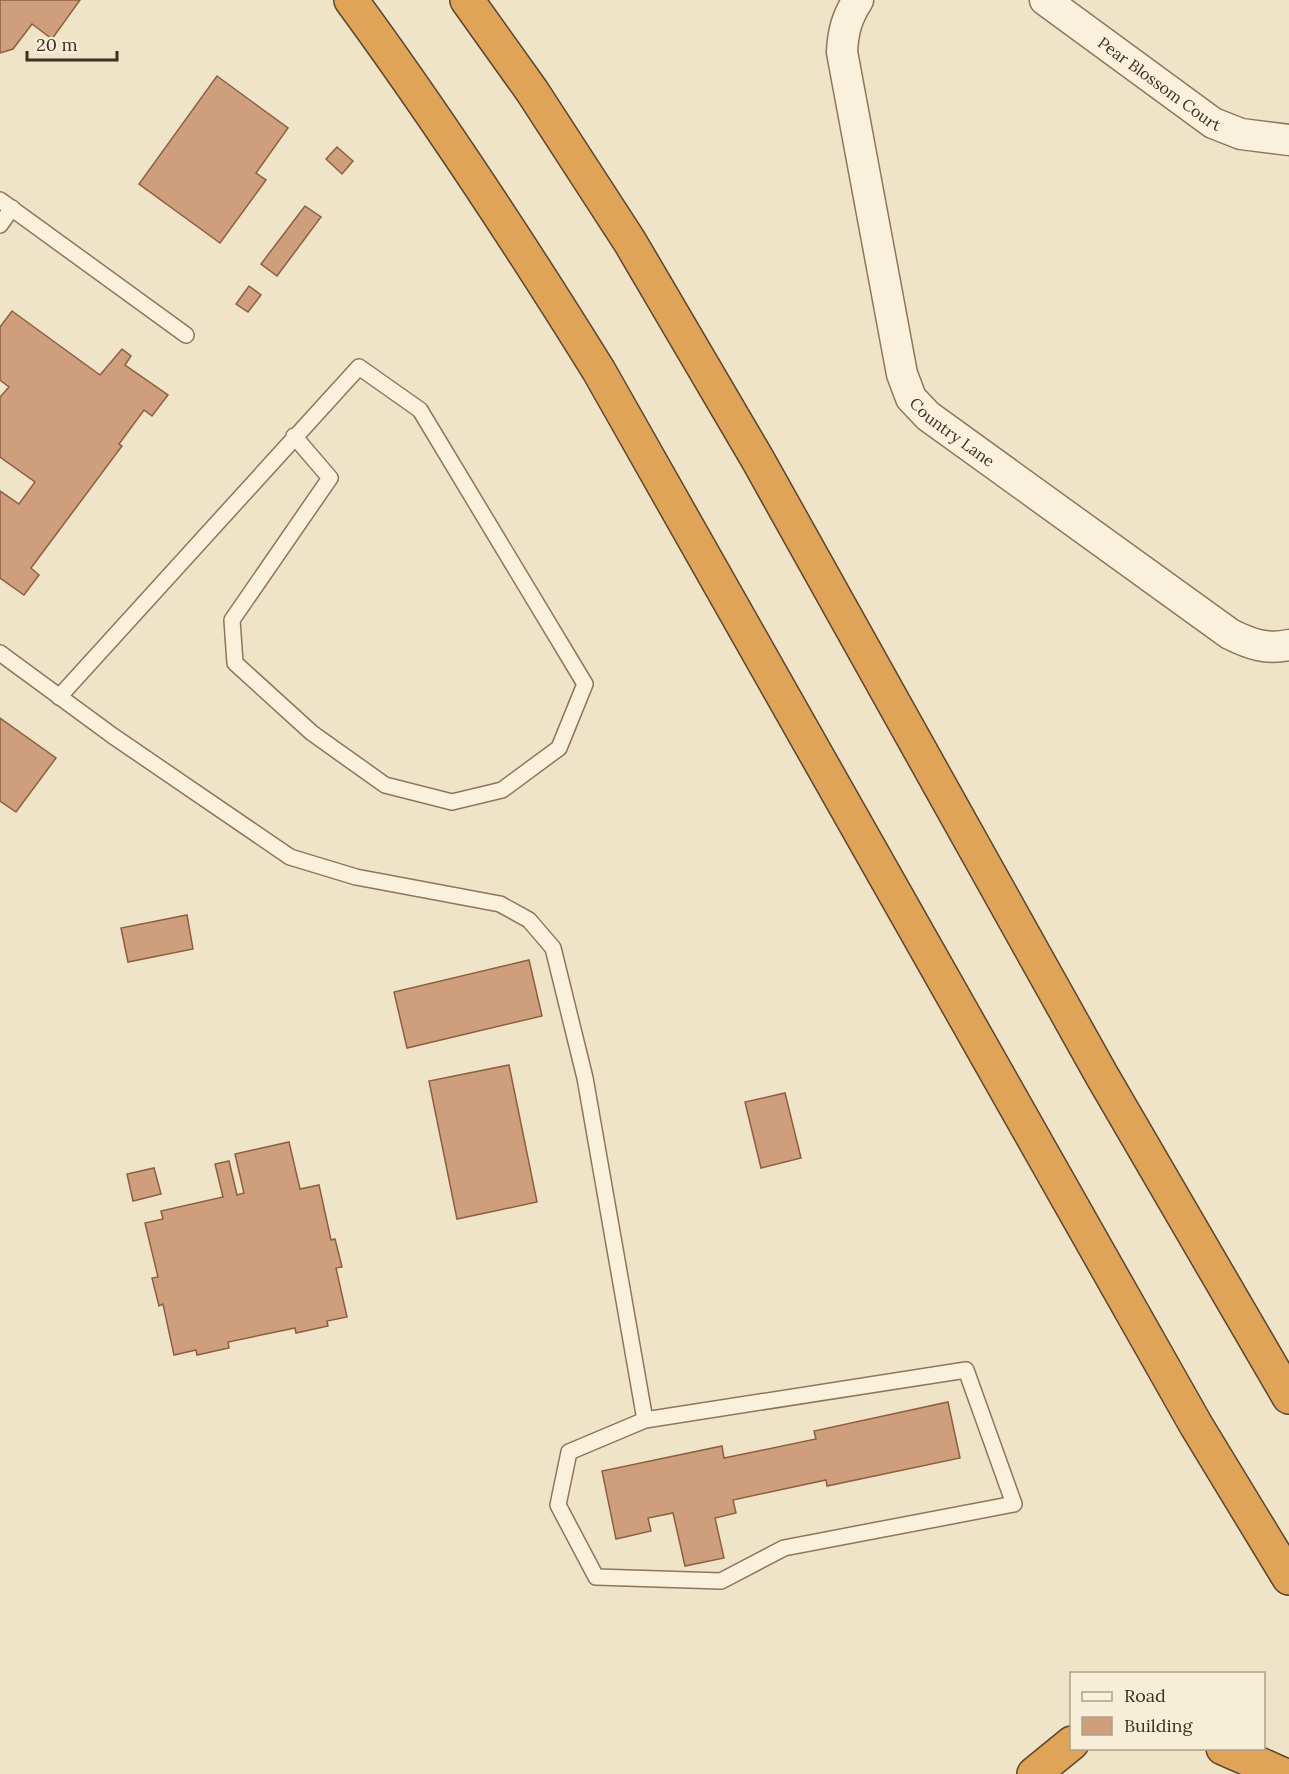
<svg xmlns="http://www.w3.org/2000/svg" width="1289" height="1774" font-family="Lora,serif">
<style>
.building{fill:#cf9f7d;stroke:#8d5f41;stroke-width:1.5}
.lines{fill:none;stroke-linecap:round;stroke-linejoin:round}
.lane-casing{stroke:#8d765c;stroke-width:18}
.street-casing{stroke:#8d765c;stroke-width:33}
.highway-casing{stroke:#5b4430;stroke-width:36}
.lane{stroke:#faf1dc;stroke-width:15}
.street{stroke:#faf1dc;stroke-width:30}
.highway{stroke:#e0a458;stroke-width:33}
.labels{text-anchor:middle;stroke-width:4.5;stroke-linejoin:round;paint-order:stroke}
.street-label{font-size:16px;fill:#3d2e20;stroke:#f7eed8}
</style>
<rect width="100%" height="100%" fill="#f0e4c8"/>
<g class="building">
<path d="M0,0h80l-28,39 -20,-15 -19,25 -13,4z"/>
<path d="M217,76l71,52 -32,45 10,7 -46,63 -81,-59z"/>
<path d="M337,147l16,14 -11,13 -16,-15z"/>
<path d="M305,206l16,11 -44,59 -16,-12z"/>
<path d="M249,286l12,9 -13,17 -12,-8z"/>
<path d="M12,311l88,64 22,-26 9,7 -6,9 43,30 -16,21 -8,-6 -25,34 3,2 -91,122 8,7 -15,20 -24,-17v-87l19,13 16,-22 -35,-25v-60l9,-10 -9,-7v-53z"/>
<path d="M0,718l56,40 -40,54 -16,-11z"/>
<path d="M187,915l6,34 -65,13 -7,-34z"/>
<path d="M529,960l13,56 -135,32 -13,-56z"/>
<path d="M509,1065l28,137 -80,17 -28,-138z"/>
<path d="M785,1093l16,65 -40,10 -16,-66z"/>
<path d="M289,1142l11,47 19,-4 12,55 4,-1 7,28 -6,1 11,49 -20,4 1,5 -32,7 -1,-5 -67,14 1,6 -32,7 -1,-5 -22,5 -11,-51 -4,2 -7,-28 6,-1 -13,-54 18,-4 -2,-8 62,-14 -8,-33 14,-3 8,34 7,-2 -9,-39z"/>
<path d="M154,1168l7,26 -28,7 -6,-27z"/>
<path d="M948,1402l12,56 -133,28 -1,-6 -93,20 3,13 -21,5 9,40 -39,8 -12,-53 -25,5 3,13 -35,8 -14,-68 120,-25 2,12 92,-19 -2,-8z"/>
</g>
<g class="lines">
<g class="lane-casing">
<g id="lane">
<path d="M0,200l186,135"/>
<path d="M0,225l12,-17"/>
<path d="M0,653l113,83 177,121 66,20 144,27 29,16 24,28 32,130 60,342"/>
<path d="M59,697l300,-330 61,43 165,274 -26,64 -57,42 -50,12 -67,-17 -73,-52 -77,-70 -3,-43 98,-142 -36,-42"/>
<path d="M966,1370l48,134 -230,44 -63,33 -125,-4 -38,-72 11,-53 76,-32z"/>
</g>
</g>
<g class="street-casing">
<g id="street">
<path id="s1" d="M858,0c-11,17 -15,31 -16,52l60,322 9,24 17,18 302,218c20,10 37,16 59,11"/>
<path id="s2" d="M1045,0l168,123 28,11 48,6"/>
</g>
</g>
<g class="highway-casing">
<g id="highway">
<path d="M351,0c88,120 169,244 248,371l597,1054 93,153"/>
<path d="M467,0l65,91 98,151 128,218 343,614 188,323"/>
<path d="M1223,1748l59,26"/>
<path d="M1034,1774l38,-31"/>
</g>
</g>
<use href="#lane" class="lane"/>
<use href="#street" class="street"/>
<use href="#highway" class="highway"/>
</g>
<g class="labels">
<g class="street-label">
<text dy="6" stroke="none"><textPath href="#s2" startOffset="142">Pear Blossom Court</textPath></text>
<text dy="6" stroke="none"><textPath href="#s1" startOffset="462">Country Lane</textPath></text>
</g>
</g>
<rect x="1070" y="1672" width="195" height="78" fill="#f7eed8" stroke="#ada18e" stroke-width="1.5"/>
<rect x="1082" y="1692" width="30" height="9" fill="#faf1dc" stroke="#ada18e" stroke-width="1.5"/>
<text x="1124" y="1702" font-size="18" fill="#3d2e20">Road</text>
<rect x="1082" y="1717" width="30" height="18" fill="#cf9f7d" stroke="#ada18e" stroke-width="1.5"/>
<text x="1124" y="1732" font-size="18" fill="#3d2e20">Building</text>
<path d="M27 51v9h90v-9" fill="none" stroke="#3d2e20" stroke-width="3"/>
<text x="36" y="51" font-size="18" fill="#3d2e20" stroke="#f7eed8" stroke-width="4.5" paint-order="stroke">20 m</text>
</svg>
